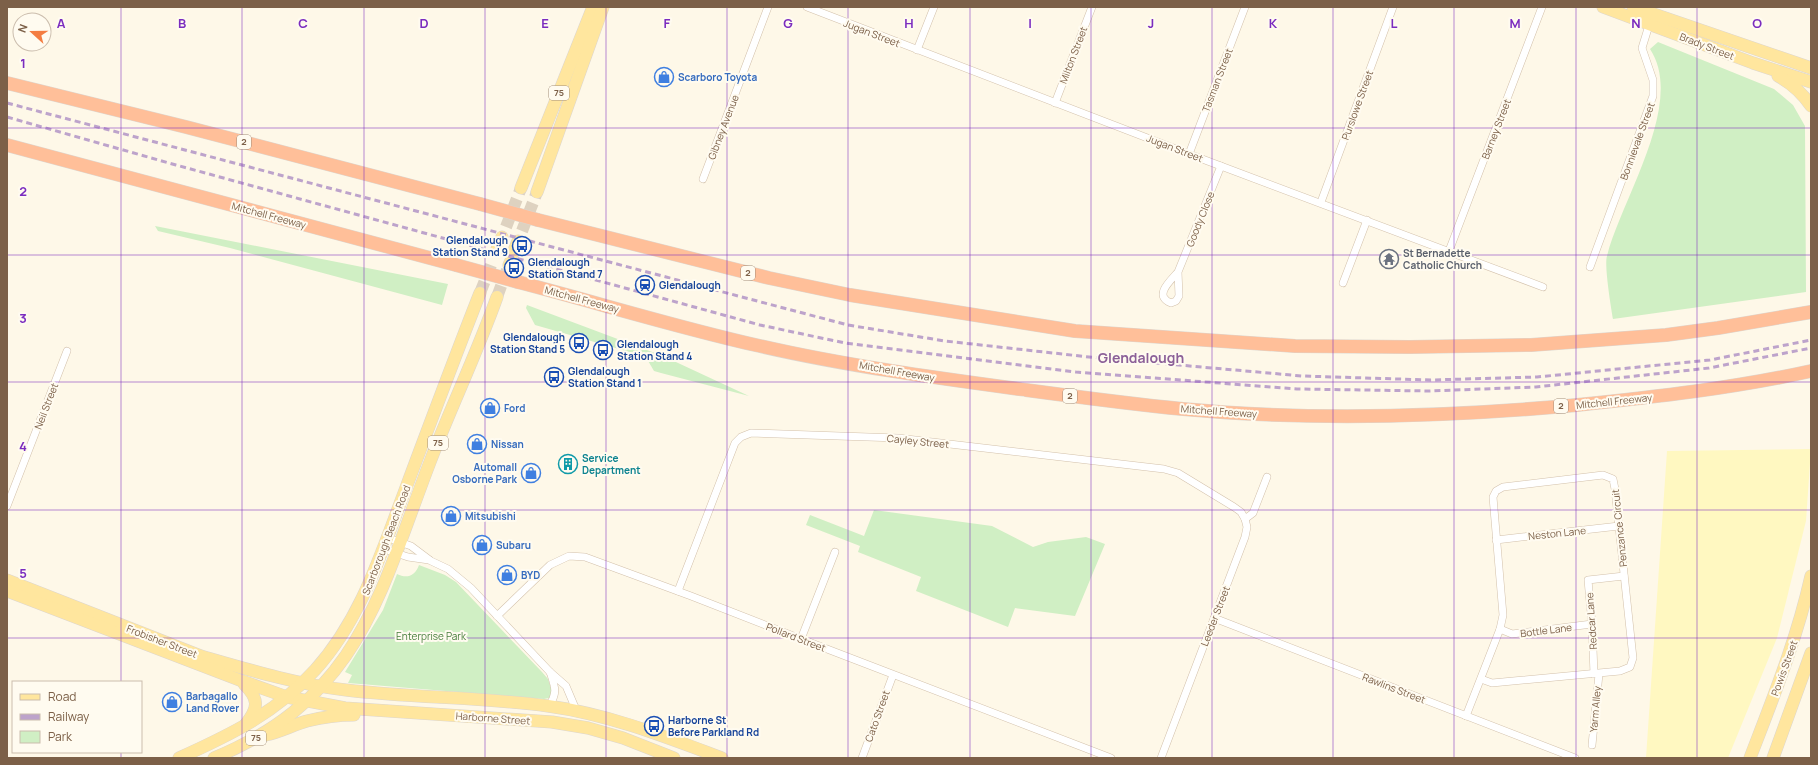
<svg xmlns="http://www.w3.org/2000/svg" width="1818" height="765" font-family="Manrope,sans-serif">
<style>
.green{fill:#d0efc4}
.sand{fill:#fff8c1}
.lines{fill:none;stroke-linecap:round;stroke-linejoin:round}
.primary-tunnel{stroke:#ded2c0;stroke-width:12;stroke-dasharray:12 6;stroke-linecap:butt}
.street-casing{stroke:#d3c1ab;stroke-width:8}
.primary-casing{stroke:#ddd6cf;stroke-width:13}
.highway-casing{stroke:#ddd6cf;stroke-width:14}
.street{stroke:#fff;stroke-width:7}
.primary{stroke:#ffe69e;stroke-width:12}
.highway{stroke:#ffbf99;stroke-width:13}
.rail{stroke:#bda3cb;stroke-width:3;stroke-dasharray:6 4;stroke-linecap:butt}
.highway-bridge-casing{stroke:#ddd6cf;stroke-width:14;stroke-linecap:butt}
.highway-bridge{stroke:#ffbf99;stroke-width:13}
.grid{fill:none;stroke:#7b2cbf;stroke-width:1;stroke-opacity:0.55}
.labels{text-anchor:middle;stroke-width:4;stroke-linejoin:round;paint-order:stroke}
.shield{fill:#fffbf0;stroke:#a38e7a;stroke-width:1}
.shield-label{font-size:9px;font-weight:bold;fill:#7c6048}
.street-label{font-size:10px;fill:#7c6048;stroke:#fffbf0}
.shop-label{font-size:10px;font-weight:bold;fill:#366cbe;stroke:#fffbf0;text-anchor:start}
.transit-label{font-size:10px;font-weight:bold;fill:#164399;stroke:#fffbf0;text-anchor:start}
.worship-label{font-size:10px;font-weight:bold;fill:#5b616d;stroke:#fffbf0;text-anchor:start}
.culture-label{font-size:10px;font-weight:bold;fill:#0d838f;stroke:#fffbf0;text-anchor:start}
.park-label{font-size:10px;fill:#477d3c;stroke:#fffbf0}
.district-label{font-size:14px;font-weight:bold;fill:#8c6098;stroke:#fffbf0}
.grid-label{font-size:13px;text-anchor:middle;font-weight:bold;fill:#7b2cbf;stroke:#fffbf0;stroke-width:4;stroke-linejoin:round;paint-order:stroke}
</style>
<rect width="100%" height="100%" fill="#fef8e8"/>
<g class="green">
<path d="M1658,42l116,47 19,16 12,21 1,166 -193,27c-2,-12 -9,-54 -6,-63 14,-56 79,-153 43,-207z"/>
<path d="M155,226l293,58 -6,21 -212,-57 -72,-17z"/>
<path d="M527,305l136,51 86,40 -88,-23 -7,-2 -7,-12 -14,-6 -98,-28 -9,-17z"/>
<path d="M874,510l118,16 41,21 15,-5 38,-5 19,7 -30,72 -60,-8 -7,19 -92,-36 5,-14 -63,-25 2,-6 -54,-21 4,-10 54,21z"/>
<path d="M419,565l26,10 11,7 86,90 6,7 4,12 -3,7 -5,1 -196,-16 4,-8 -7,-3 38,-62 14,-36c10,5 18,2 22,-9z"/>
</g>
<path class="sand" d="M1811,449l-5,72 -29,117 -49,120h-82l21,-307z"/>
<g class="lines">
<g class="primary-tunnel">
<path d="M506,227l15,-39"/>
<path d="M522,231l15,-39"/>
<path d="M480,293l13,-33"/>
<path d="M497,297l10,-27"/>
</g>
<g class="street-casing">
<g id="street">
<path d="M807,7l382,147 354,133"/>
<path d="M917,50l17,-43"/>
<path d="M1055,103l37,-96"/>
<path d="M1189,154l56,-147"/>
<path d="M703,179l65,-172"/>
<path d="M1321,202l72,-195"/>
<path d="M1449,251l93,-244"/>
<path d="M1590,267l63,-171v-16l-11,-32 8,-26"/>
<path d="M1178,272c-8,9 -25,24 -7,31l5,-2 3,-5 -1,-24 43,-106"/>
<path d="M1343,283l24,-63"/>
<path d="M7,506l60,-155"/>
<path d="M388,538l23,8 20,15 17,8 23,19 79,84 16,14 11,26"/>
<path d="M1496,540l123,-14"/>
<path d="M384,549l24,8 21,3"/>
<path d="M678,591l57,-148 6,-6 10,-4 147,5 266,31 14,4 56,34 7,5 4,7"/>
<path d="M497,616l53,-51 19,-9 16,1 106,39 110,43 310,119"/>
<path d="M1214,618l361,140"/>
<path d="M1500,629l12,5 80,-10"/>
<path d="M801,639l34,-87"/>
<path d="M1594,674l-2,-50 -4,-44 36,-4"/>
<path d="M549,706c9,-14 6,-19 1,-34"/>
<path d="M1466,716l34,-87 3,-14 -10,-118 3,-6 7,-4 100,-12 10,4 2,10 18,169 -3,9 -10,4 -128,12 -11,-4"/>
<path d="M1592,745l7,-71"/>
<path d="M862,758l31,-83"/>
<path d="M1161,758l84,-221 2,-10 -2,-8 8,-6 14,-36"/>
</g>
</g>
<g class="primary-casing">
<g id="primary">
<path d="M1603,7l150,56 58,19"/>
<path d="M1633,7l178,61"/>
<path d="M1778,76c13,7 25,18 33,30"/>
<path d="M521,188l72,-181"/>
<path d="M537,192l66,-185"/>
<path d="M497,249l5,-12"/>
<path d="M513,253l5,-12"/>
<path d="M509,265l2,-4"/>
<path d="M7,580l194,76c45,13 98,29 145,34 67,8 135,7 202,16 60,8 118,31 174,52"/>
<path d="M7,591l235,90 45,16 58,11 207,14 36,6 35,10 51,20"/>
<path d="M244,684c15,15 15,23 2,40"/>
<path d="M266,735c14,-3 27,-10 41,-14 16,-4 31,-6 47,-6"/>
<path d="M179,758c51,-23 97,-45 136,-88 46,-51 65,-114 89,-177 25,-67 50,-134 76,-200"/>
<path d="M214,758c146,-61 165,-163 216,-296 21,-55 47,-109 67,-165"/>
<path d="M1750,758c23,-60 47,-119 61,-182"/>
<path d="M1773,758l38,-105"/>
</g>
</g>
<g class="highway-casing">
<g id="highway">
<path d="M7,83l179,44 294,77"/>
<path d="M7,145l449,120"/>
<path d="M538,220l231,58 81,17 225,36 220,15 115,1 121,-2 135,-10 52,-7 93,-16"/>
<path d="M518,282c81,21 161,46 242,64 87,20 177,32 266,44 52,7 104,14 157,19 130,12 263,8 394,-4 78,-8 157,-17 234,-34"/>
</g>
</g>
<use href="#street" class="street"/>
<use href="#primary" class="primary"/>
<use href="#highway" class="highway"/>
<g class="rail">
<path d="M7,103l841,222 97,16 144,16 213,19 129,4 106,-3 173,-17 101,-20"/>
<path d="M7,117l169,48 584,160 85,18 231,29 221,17 132,2 107,-4 173,-19 102,-20"/>
</g>
<g class="highway-bridge-casing">
<g id="highway-bridge">
<path d="M480,204l58,16"/>
<path d="M456,265l62,17"/>
</g>
</g>
<use href="#highway-bridge" class="highway-bridge"/>
</g>
<path class="grid" d="M121,7v675M242,7v751M364,7v751M485,7v751M606,7v751M727,7v751M848,7v751M970,7v751M1091,7v751M1212,7v751M1333,7v751M1454,7v751M1576,7v751M1697,7v751M7,128h1804M7,255h1804M7,382h1804M7,510h1804M7,638h1804M121,752v6"/>
<defs>
<g id="shop-ring" transform="scale(1)"><circle r="9.5" fill="#fffbf0" stroke="#3f7fe0" stroke-width="1.5"/><path d="M-5-2.5h2.3a2.7 3.5 0 0 1 5.4 0H5L5.5 6h-11ZM-1.5-2.5h3a1.5 2.3 0 0 0-3 0Z" fill="#3f7fe0"/></g>
<g id="bus-ring" transform="scale(1)"><circle r="9.5" fill="#fffbf0" stroke="#1a4fb4" stroke-width="1.5"/><path d="M-5-6H5V4H4V6H2V4H-2V6H-4V4H-5ZM-3.5-4V0h7V-4ZM-3.5 1.2v1.5H-2V1.2ZM2 1.2v1.5H3.5V1.2Z" fill="#1a4fb4"/></g>
<g id="temple-ring" transform="scale(1)"><circle r="9.5" fill="#fffbf0" stroke="#6b7280" stroke-width="1.5"/><path d="M0-6L5-2H3V0L6.5 2.5H4V6H1.5V3h-3V6H-4V2.5H-6.5L-3 0V-2H-5Z" fill="#6b7280"/></g>
<g id="station-ring" transform="scale(1)"><circle r="9.5" fill="#fffbf0" stroke="#1a4fb4" stroke-width="1.5"/><path d="M-3-6H3Q5-6 5-4V2Q5 4 3 4L4.5 6H3L1.5 4h-3L-3 6H-4.5L-3 4Q-5 4-5 2V-4Q-5-6-3-6ZM-3.5-4v3h7v-3ZM-3.5 1v1.5H-2V1ZM2 1v1.5H3.5V1Z" fill="#1a4fb4"/></g>
<g id="building-ring" transform="scale(1)"><circle r="9.5" fill="#fffbf0" stroke="#0f9aa8" stroke-width="1.5"/><path d="M-4-6H4V6H1V3H-1V6H-4ZM-2.5-4.3h1.7v1.8h-1.7ZM.8-4.3h1.7v1.8H.8ZM-2.5-1h1.7V.8h-1.7ZM.8-1h1.7V.8H.8Z" fill="#0f9aa8"/></g>
</defs>
<g fill-rule="evenodd">
<use href="#shop-ring" x="664" y="77"/>
<use href="#bus-ring" x="522" y="246"/>
<use href="#temple-ring" x="1389" y="259"/>
<use href="#bus-ring" x="514" y="268"/>
<use href="#station-ring" x="645" y="285"/>
<use href="#bus-ring" x="579" y="343"/>
<use href="#bus-ring" x="603" y="350"/>
<use href="#bus-ring" x="554" y="377"/>
<use href="#shop-ring" x="490" y="408"/>
<use href="#shop-ring" x="477" y="444"/>
<use href="#building-ring" x="568" y="464"/>
<use href="#shop-ring" x="531" y="473"/>
<use href="#shop-ring" x="451" y="516"/>
<use href="#shop-ring" x="482" y="545"/>
<use href="#shop-ring" x="507" y="575"/>
<use href="#shop-ring" x="172" y="702"/>
<use href="#bus-ring" x="654" y="726"/>
</g>
<g class="labels">
<g class="shield">
<rect x="549" y="86" width="20" height="14" rx="3"/>
<rect x="237" y="135" width="14" height="14" rx="3"/>
<rect x="741" y="266" width="14" height="14" rx="3"/>
<rect x="1063" y="389" width="14" height="14" rx="3"/>
<rect x="1554" y="399" width="14" height="14" rx="3"/>
<rect x="428" y="436" width="20" height="14" rx="3"/>
<rect x="246" y="731" width="20" height="14" rx="3"/>
</g>
<g class="shield-label">
<text x="559" y="96">75</text>
<text x="244" y="145">2</text>
<text x="748" y="276">2</text>
<text x="1070" y="399">2</text>
<text x="1561" y="409">2</text>
<text x="438" y="446">75</text>
<text x="256" y="741">75</text>
</g>
<g class="street-label">
<text transform="translate(872 33) rotate(21)" y="4">Jugan Street</text>
<text transform="translate(1707 46) rotate(21)" y="4">Brady Street</text>
<text transform="translate(1073 55) rotate(-69)" y="4">Milton Street</text>
<text transform="translate(1217 80) rotate(-69)" y="4">Tasman Street</text>
<text transform="translate(1357 105) rotate(-70)" y="4">Purslowe Street</text>
<text transform="translate(723 127) rotate(-69)" y="4">Gibney Avenue</text>
<text transform="translate(1496 129) rotate(-69)" y="4">Barney Street</text>
<text transform="translate(1637 141) rotate(-70)" y="4">Bonnievale Street</text>
<text transform="translate(1175 148) rotate(21)" y="4">Jugan Street</text>
<text transform="translate(269 215) rotate(15)" y="4">Mitchell Freeway</text>
<text transform="translate(1200 219) rotate(-68)" y="4">Goody Close</text>
<text transform="translate(582 299) rotate(15)" y="4">Mitchell Freeway</text>
<text transform="translate(897 371) rotate(10)" y="4">Mitchell Freeway</text>
<text transform="translate(1614 401) rotate(-6)" y="4">Mitchell Freeway</text>
<text transform="translate(46 406) rotate(-69)" y="4">Neil Street</text>
<text transform="translate(1219 411) rotate(4)" y="4">Mitchell Freeway</text>
<text transform="translate(918 441) rotate(6)" y="4">Cayley Street</text>
<text transform="translate(1619 528) rotate(-96)" y="4">Penzance Circuit</text>
<text transform="translate(1557 533) rotate(-6)" y="4">Neston Lane</text>
<text transform="translate(386 540) rotate(-69)" y="4">Scarborough Beach Road</text>
<text transform="translate(1215 616) rotate(-69)" y="4">Leeder Street</text>
<text transform="translate(1591 621) rotate(-94)" y="4">Redcar Lane</text>
<text transform="translate(1546 630) rotate(-7)" y="4">Bottle Lane</text>
<text transform="translate(796 637) rotate(21)" y="4">Pollard Street</text>
<text transform="translate(162 641) rotate(21)" y="4">Frobisher Street</text>
<text transform="translate(1784 668) rotate(-70)" y="4">Powis Street</text>
<text transform="translate(1394 688) rotate(21)" y="4">Rawlins Street</text>
<text transform="translate(1595 709) rotate(-85)" y="4">Yarm Alley</text>
<text transform="translate(877 716) rotate(-70)" y="4">Cato Street</text>
<text transform="translate(493 718) rotate(4)" y="4">Harborne Street</text>
</g>
<g class="shop-label">
<text x="678" y="81">Scarboro Toyota</text>
<text x="504" y="412">Ford</text>
<text x="491" y="448">Nissan</text>
<text x="517" y="471" text-anchor="end">Automall<tspan x="517" dy="12">Osborne Park</tspan></text>
<text x="465" y="520">Mitsubishi</text>
<text x="496" y="549">Subaru</text>
<text x="521" y="579">BYD</text>
<text x="186" y="700">Barbagallo<tspan x="186" dy="12">Land Rover</tspan></text>
</g>
<g class="transit-label">
<text x="508" y="244" text-anchor="end">Glendalough<tspan x="508" dy="12">Station Stand 9</tspan></text>
<text x="528" y="266">Glendalough<tspan x="528" dy="12">Station Stand 7</tspan></text>
<text x="659" y="289">Glendalough</text>
<text x="565" y="341" text-anchor="end">Glendalough<tspan x="565" dy="12">Station Stand 5</tspan></text>
<text x="617" y="348">Glendalough<tspan x="617" dy="12">Station Stand 4</tspan></text>
<text x="568" y="375">Glendalough<tspan x="568" dy="12">Station Stand 1</tspan></text>
<text x="668" y="724">Harborne St<tspan x="668" dy="12">Before Parkland Rd</tspan></text>
</g>
<g class="worship-label">
<text x="1403" y="257">St Bernadette<tspan x="1403" dy="12">Catholic Church</tspan></text>
</g>
<g class="culture-label">
<text x="582" y="462">Service<tspan x="582" dy="12">Department</tspan></text>
</g>
<g class="park-label">
<text x="431" y="640">Enterprise Park</text>
</g>
<g class="district-label">
<text x="1141" y="363">Glendalough</text>
</g>
</g>
<g class="grid-label">
<text x="61" y="28">A</text>
<text x="182" y="28">B</text>
<text x="303" y="28">C</text>
<text x="424" y="28">D</text>
<text x="545" y="28">E</text>
<text x="667" y="28">F</text>
<text x="788" y="28">G</text>
<text x="909" y="28">H</text>
<text x="1030" y="28">I</text>
<text x="1151" y="28">J</text>
<text x="1273" y="28">K</text>
<text x="1394" y="28">L</text>
<text x="1515" y="28">M</text>
<text x="1636" y="28">N</text>
<text x="1757" y="28">O</text>
<text x="23" y="68">1</text>
<text x="23" y="196">2</text>
<text x="23" y="323">3</text>
<text x="23" y="451">4</text>
<text x="23" y="578">5</text>
</g>
<rect width="1818" height="765" fill="none" stroke="#7c6048" stroke-width="16"/>
<rect x="12" y="681" width="130" height="72" fill="#fffbf0" stroke="#cbbdad"/>
<rect x="20" y="694" width="20" height="6" fill="#ffe69e" stroke="#cbbdad"/>
<text x="48" y="701" font-size="12" fill="#7c6048">Road</text>
<rect x="20" y="714" width="20" height="6" fill="#bda3cb" stroke="#cbbdad"/>
<text x="48" y="721" font-size="12" fill="#7c6048">Railway</text>
<rect x="20" y="731" width="20" height="12" fill="#d0efc4" stroke="#cbbdad"/>
<text x="48" y="741" font-size="12" fill="#7c6048">Park</text>
<g transform="translate(32 32) rotate(291)"><circle r="19" fill="#fffbf0" stroke="#cbbdad"/>
<path d="M0-3L7 15L0 10L-7 15Z" fill="#f47d41"/>
<text y="-6" font-size="11" font-weight="bold" text-anchor="middle" fill="#7c6048">N</text>
</g>
</svg>
